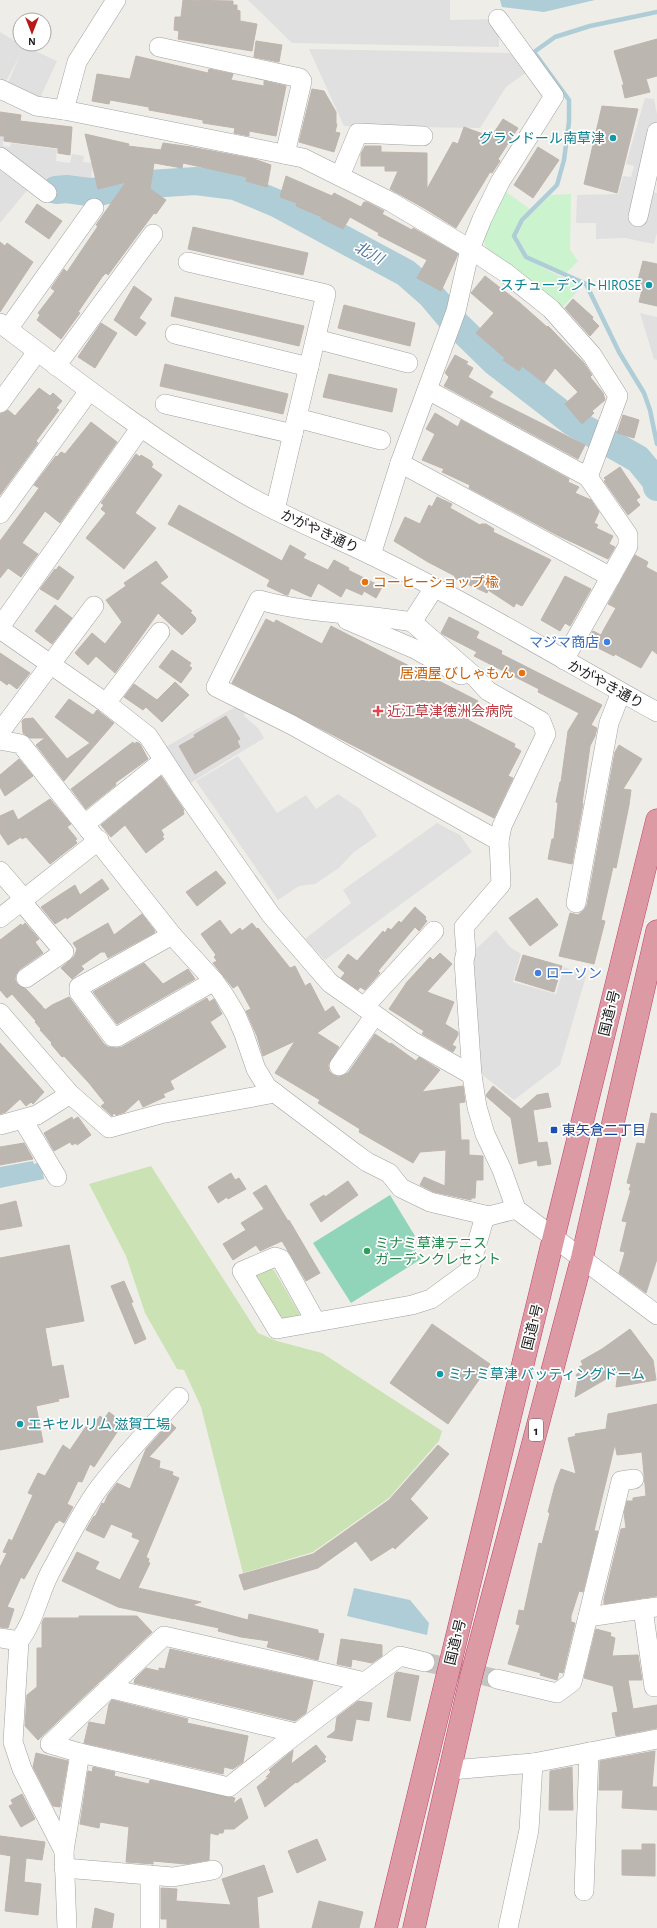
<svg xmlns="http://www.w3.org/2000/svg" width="657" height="1928" font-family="'Alegreya Sans','Noto Sans JP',sans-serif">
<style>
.grass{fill:#cbe3b4}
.park{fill:#cbf3ce}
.pitch{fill:#90d4ba}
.parking{fill:#e0e0e0}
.water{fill:#aecdd7}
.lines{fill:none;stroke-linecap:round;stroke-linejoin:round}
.stream{stroke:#aecdd7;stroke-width:4.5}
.river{stroke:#aecdd7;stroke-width:28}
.building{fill:#bcb6b1;stroke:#bfb4ac}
.minor-tunnel{stroke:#c6c4c0;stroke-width:19;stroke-dasharray:19 10;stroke-linecap:butt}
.minor-casing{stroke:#a1a1a1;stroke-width:20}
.highway-casing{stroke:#c53d6a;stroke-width:23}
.minor{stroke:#fff;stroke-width:19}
.highway{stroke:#dc9aa5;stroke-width:22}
.culture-dot{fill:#0f9aa8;stroke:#fff;stroke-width:1.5}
.food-dot{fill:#e8710a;stroke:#fff;stroke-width:1.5}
.shop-dot{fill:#3f7fe0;stroke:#fff;stroke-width:1.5}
.health-dot{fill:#e0444e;stroke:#fff;stroke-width:1.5}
.transit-dot{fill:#1a4fb4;stroke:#fff;stroke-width:1.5}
.leisure-dot{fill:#2e9e5b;stroke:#fff;stroke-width:1.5}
.labels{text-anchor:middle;stroke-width:3.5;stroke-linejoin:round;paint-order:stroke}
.shield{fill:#fff;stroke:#636363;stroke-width:1}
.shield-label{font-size:13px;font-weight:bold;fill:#202020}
.culture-label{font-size:14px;fill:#0d838f;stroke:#fff;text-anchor:end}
.street-label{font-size:14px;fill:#202020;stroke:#fff}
.food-label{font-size:14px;fill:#c56008;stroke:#fff;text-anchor:start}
.shop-label{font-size:14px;fill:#366cbe;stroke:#fff;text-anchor:end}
.health-label{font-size:14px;fill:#be3a42;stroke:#fff;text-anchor:start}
.transit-label{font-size:14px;fill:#164399;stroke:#fff;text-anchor:start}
.leisure-label{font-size:14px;fill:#27864d;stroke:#fff;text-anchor:start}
.water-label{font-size:15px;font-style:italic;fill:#54789d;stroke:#fff}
</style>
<rect width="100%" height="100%" fill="#efede8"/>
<g class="grass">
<path d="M151,1166l107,167 19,8 45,12 120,78 -3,10 -50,57 -76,54 -70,21 -42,-166 -17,-37 -7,-1 -32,-56 -19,-57 -37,-72z"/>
<path d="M270,1268l4,2 27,46 -20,4 -26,-44z"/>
</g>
<g class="park">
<path d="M505,191l26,19 -9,10 -9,17 12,21 32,17 26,10 -23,25 -72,-57 -5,-14z"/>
<path d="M571,194l-1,56 8,11 -13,13 -37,-18 -11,-20 8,-16 26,-25z"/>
</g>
<path class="pitch" d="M390,1195l25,41 -6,4 12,19 -70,44 -38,-60z"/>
<g class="parking">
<path d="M248,0h202v20l48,-1 1,28 -207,-4z"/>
<path d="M0,32l20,12 37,17 -18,39 -32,-15 14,-32 -17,32 -4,-2z"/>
<path d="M309,49l202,4 16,19 -21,15 -26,41 -136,-2z"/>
<path d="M645,98l9,1 3,15v23l-11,54 11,2v40l-3,11 -29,-6 -29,1v-16h-20l1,-28 41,-1 5,-18 8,1 3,-11 -8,-2z"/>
<path d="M0,137h3v9l7,1 1,-4 46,6 -1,12 14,2 2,-9 12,2 -1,6 10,1 -3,26 -29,-4 -6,4 -55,-41z"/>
<path d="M0,166l28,23 -28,34z"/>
<path d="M640,313l17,4v43l-3,-1z"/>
<path d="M235,707l11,3 -2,6 14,12 6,10 -75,46 -25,-36z"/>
<path d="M238,756l39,57 29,-18 10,14 22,-15 22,15 17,27 -23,16 -15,16 -24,16 -16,2 -21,14 -82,-119z"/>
<path d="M437,823l23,12 12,17 -147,108 -20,-21 46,-36 -8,-13z"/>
<path d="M496,930l14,17 11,7 -8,28 43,12 8,-27 22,9 -26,89 -46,35 -34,-27 -8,-107 3,-16z"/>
</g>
<g class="water">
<path d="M500,0h95l-51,12 -42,-5z"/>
<path d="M33,1161l1,3 10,-3 5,10 -6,2 1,6 -44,9v-21z"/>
<path d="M354,1588l56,12 19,23 -2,12 -80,-19z"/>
</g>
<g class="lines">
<g class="stream">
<path d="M657,12l-67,14 -35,11 -21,15 35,48v22l-5,38 -7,25 -35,35 -8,16 12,21 60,27 33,68 25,41 6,17 7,34"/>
<path d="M656,481l1,-4"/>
</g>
<path class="river" d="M56,190l10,-1 23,3 14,-1 31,-6 62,-4 39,5 41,17 130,70 25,22 21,25 43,42 76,59 67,38 18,22 1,6"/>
</g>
<g class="building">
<path d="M183,0l50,1v4h4v5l3,1v10l17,3 -5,27 -74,-12 1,-8 -5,-1 1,-13h6z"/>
<path d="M657,39v37l-11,3 4,13 -25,6 -3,-13h2l-10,-34z"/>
<path d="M256,41l26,4 -3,17 -25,-5z"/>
<path d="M136,56l72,17 1,-4 24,5 -2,6 33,6v-5l22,5 -10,50 -27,-5v5l-15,-3 1,-5 -32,-5v-3l-54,-10v-3l-39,-7 -1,4 -17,-3 5,-27 33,5z"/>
<path d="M312,89l12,2 12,21v12h1l-2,8 5,1 -6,19 -35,-10z"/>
<path d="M602,106l36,3 -21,84 -33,-9z"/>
<path d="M0,112l21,3 -1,6 52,6 -2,28 -12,-2v-5l-54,-7v-5h-4z"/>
<path d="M503,119l15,9 -20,31 2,2 -8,12 -2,-1 -34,56 -32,-20 -34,-19 8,-18h-13v-5h-24v-12l4,-8h16v6l46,1v36l26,-47 5,2 6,-17 27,10z"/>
<path d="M85,134l44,10 -1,2 33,4 2,-7 28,4 63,12 17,6 -4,22 -21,-6 1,-4 -64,-14 -1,5 -28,-5 -4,26 16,11 -10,14 -2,-1 -46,62 -2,-2 -4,4 -24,35 2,1 -19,26 -24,-19 3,-5 -2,-2 17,-22 -4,-3 13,-19 3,3 31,-46 -2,-1 30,-43 -28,7z"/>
<path d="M538,147l21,13 -26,38 -19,-13z"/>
<path d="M286,176l46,20 2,-3 27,14 3,-5h3l17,9 -2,3 30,16 1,-2 45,26 -17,37 -24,-13 10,-18 -49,-25 1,-2 -29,-16 -7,12 -22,-11 1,-1 -26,-11 1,-3 -17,-6z"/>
<path d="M37,204l25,17 -13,18 -24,-17z"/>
<path d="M193,227l115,26 -5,22 -115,-26z"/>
<path d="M0,242l5,4 2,-3 26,19 -33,50z"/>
<path d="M643,261l14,3v42l-18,-4 4,-16 -6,-2z"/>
<path d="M485,276l35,27 27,24 1,-1 36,37 8,12 -2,2 13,16 2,7 -13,11 2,2 -12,11 -17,-20 13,-12 -23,-24 -11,15 -22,-17 -3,5 -16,-11 2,-2 -29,-25 18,-20 -23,-20z"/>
<path d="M134,286l18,13 -13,19 7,5 -10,13 -22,-16z"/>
<path d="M175,297l129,29 -5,20 -128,-30z"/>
<path d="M573,299l20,18 -1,2 7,7 -9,10 -25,-28z"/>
<path d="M344,305l71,18 -5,23 -72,-18z"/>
<path d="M101,323l16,10 -22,35 -17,-11z"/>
<path d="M455,355l13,7 -2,2 7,4 -5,9 25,15 -4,5 96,48 -7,14 -134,-73 5,-9 -4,-4z"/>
<path d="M165,364l123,30 -5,20 -123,-28z"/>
<path d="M329,374l68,15 -5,23 -69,-15z"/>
<path d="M39,388l11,8 3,-3 9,8 -6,7 3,2 -23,31 2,2 -38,52v-81l8,-4 7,6z"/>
<path d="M435,413l23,14 3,-7 108,59 -1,3 11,5 -4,6 16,7 8,12 -5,11 4,2 -2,3 17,8 -4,8 6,3 -7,12 -51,-24 -88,-47 1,-3 -28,-13 2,-3 -22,-9 13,-26 -9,-5z"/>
<path d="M623,415l16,5 -5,18 -17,-5z"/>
<path d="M91,422l26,20 -57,81 -15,-12 -23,32 16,11 -17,23 -13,-9 -8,10v-37l34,-46 5,-7 -5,-3 22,-29 1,1 4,-5 4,2z"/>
<path d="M136,454l4,3 1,-2 10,6 2,4 -2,2 11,8 -27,38 21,15 -32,41 -38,-31 20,-25 -5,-4 3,-4 -3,-2z"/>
<path d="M620,467l20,30 -4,3 4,5 -12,10 -24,-34 2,-1 -2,-2z"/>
<path d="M437,497l15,7 -2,4 30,17 1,-1h5l8,5 -1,3 58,28 -29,46 -6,-3 -2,4 -26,-17 -1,3 -33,-15 1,-2 -27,-14 -34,-21 11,-24 15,7 9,-19 3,2z"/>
<path d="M179,505l103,56 8,-16 16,9 -3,4 25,12 6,-10 15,8 -1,2 34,17 -6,11 -12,-7 -2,4 -16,-7 -5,9 -23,-14 -7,14 -20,-9 -3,7h-2l-19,-9 3,-6 -102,-56z"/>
<path d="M635,555l13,7 -2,5 11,6v81l-5,-4 -11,18 -26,-14 -1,2 -20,-10 -4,-10 3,-5 8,4 3,-6 12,-21 -8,-4z"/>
<path d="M156,561l12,16 -8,6 32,28 -2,1 6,6 -1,4 -13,13 -24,-22 -43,60 -19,-17 -8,9 -13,-12 17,-20 13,11 17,-22 -16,-22 20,-14 -2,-3z"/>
<path d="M59,566l15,11 -16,23 -18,-11 15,-20 1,1z"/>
<path d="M565,576l26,13 -21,37 -5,-3 -5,8 -19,-11z"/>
<path d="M55,605l17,13 -20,26 -17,-13z"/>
<path d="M449,617l30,15 -3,6 26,13 -1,3 101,51 -11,20 6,3 -2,8 -5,10 -8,58 1,-1 -11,61 -24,-5 4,-20h2l4,-36 -2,-1 4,-20h1l7,-51 11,-18 -41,-21 1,-3 -65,-33 3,-4 -33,-17 -3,-2z"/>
<path d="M266,619l8,4 2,-3 46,24 9,-18 147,75 -10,19 47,24 -1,3 7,4 -13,25 5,2 -19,40 -262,-135z"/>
<path d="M172,650l19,13 -2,3 3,2 -11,15 -22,-16z"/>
<path d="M0,653l30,20 -13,16 -8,-6 -2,2 -7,-5z"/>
<path d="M175,682l14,13 -27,27 -16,-15 -3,3 -19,-13 10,-13 23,16z"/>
<path d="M69,699l24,16 4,-5 17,13 -50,58 -28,-36 9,-7h-15l-7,-5 -1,-12 2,-2 9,-1 34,41 23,-16 -35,-26z"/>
<path d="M226,716l14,23 -3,2 3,6 -45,27 -16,-28 16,-9 -1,-2z"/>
<path d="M133,742l1,2 3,-2 3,2 8,15 -33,24 1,2 -30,24 -15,-20z"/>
<path d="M619,745l23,14 -19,30 8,1 -2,15 -13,63 -3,-1 -12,53 4,1 -11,43 -35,-8 11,-43 8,2 6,-5 3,-5 28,-153z"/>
<path d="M19,759l14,17 -28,20 -5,-9v-12z"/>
<path d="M161,776l23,34 -1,1 1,3 -23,16 3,5 -2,1 2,3 -18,14 -21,-28 -14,12 -10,-12z"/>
<path d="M50,799l21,25 -4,3 10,12 -2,1 2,3 -27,21 -24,-27 -4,2 -1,-2 -13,8 -8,-12v-17l13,-6 5,10z"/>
<path d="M216,871l10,12 -29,23 -11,-14z"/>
<path d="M102,879l7,10 -42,30 -1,-2 -11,7 -14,-17 34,-22 5,10z"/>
<path d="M537,898l21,27 -28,21 -21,-28z"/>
<path d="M415,907l11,10 -1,2 2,2 -8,10 -4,-4 -37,44 2,2 -15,17 -5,-3 -2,3 -17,-12 4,-5 -7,-6 10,-13 9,7 26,-30 2,2 3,-5 3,2 8,-9 2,2z"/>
<path d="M142,914l13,17 -1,2 -46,25 -3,-6h-4l-20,14 3,3 -12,10 -11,-11 13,-11 3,-8 -4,-6 35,-20 6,12z"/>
<path d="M220,920l11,15 9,-7 2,3 10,-8 5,6 1,-1 32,40 5,-2 10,20 5,-3 15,29 8,-6 7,11 -23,16 22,14 -11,18 1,6 4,4 5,2 10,-4 27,-39 15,10 1,-1 25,18 3,-4 21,13 -18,22 41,-6 2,16 -6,1 2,37h8v15l14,1v24h-7l-1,18h-4v2l-37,-8 -14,-7 4,-8 21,9 1,-36 -26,2 -7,11 -54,-31 1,-3 -42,-26 2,-3 -45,-27 20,-32 -32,15 -6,-20 -11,-25 5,-2 -13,-24 -5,3 -20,-25 4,-2 -3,-4 2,-2 -15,-21z"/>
<path d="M25,923l14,16 -4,3 8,11 -23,16 -4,5 -1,5 2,5 9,5 17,18 -3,3 4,-2 1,2 7,-5 17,-8 35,47 4,3 9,1 5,-1 85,-49 2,4 5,-3 8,15 -12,8 16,25 -56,34 4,8 -11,5 2,3 -22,10 -4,-8 -14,13 -9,3 -2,-2 -2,3 -11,-10 4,-3 -16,-20 -25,-27 -2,1 -11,-13 1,-1 -12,-13 1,-1 -6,-7 1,-1 -24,-27 -5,4 -7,-8v-50l21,-16 1,2z"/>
<path d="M440,953l12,11 -25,28 27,10 -9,22 13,8v3l-6,10 4,2 -3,5 -31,-18 2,-3 -35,-22 18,-27 23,-25 3,3z"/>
<path d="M523,955l39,11 -8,26 -39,-12z"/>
<path d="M144,963l19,21 25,-15 7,10 -78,45 -24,-32z"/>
<path d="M0,1043l44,49 -11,12 -2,-2 -5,4 -6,-7 -14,13 -6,2z"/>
<path d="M493,1086l28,23 16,-14 11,-2 3,14 -18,3 5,33 9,-1 4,22 -13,2 -1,-6 -18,4 -8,-46 -24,-21 -1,-2z"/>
<path d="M651,1113l6,1v145l-11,34 -27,-20 6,-21 -5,-1 7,-29 -5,-1 9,-31h-2l2,-6 -4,-1 10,-40 8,1z"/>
<path d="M72,1117l1,3 5,-3 13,18 -14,10 -1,-2 -4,2 -2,-3 -16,9 -10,-18z"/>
<path d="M24,1143l9,16 -33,6v-18z"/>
<path d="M231,1173l4,7 4,-2 7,11 -18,10 -1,-2 -9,6 -10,-16z"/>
<path d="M348,1181l10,14 -37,27 -11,-18 14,-9 1,2z"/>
<path d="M266,1185l22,36 1,-1 31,53 -14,8 -24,-40 -22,10 -4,-6 -23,15 -10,-16 23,-14 -5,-7 23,-14 -11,-16z"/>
<path d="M16,1201l6,25 -22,4v-25z"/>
<path d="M69,1245l15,76 -39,7 7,39 11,-2 6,32 -11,2 1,2 -23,5 7,36 -43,8v-192z"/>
<path d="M124,1281l9,21 -2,1 15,36 -11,5 -24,-58z"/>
<path d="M432,1324l58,40 -42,60 -58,-41z"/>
<path d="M630,1329l23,31 3,20 -40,7 2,-15 -43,25 3,-18 -2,-4 5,-4 -2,-4 4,-2 -2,-4 21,-12z"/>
<path d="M657,1404v192l-53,8v-5l17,-70 5,-1 -2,-15 3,-12h6v-3l13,-2 -4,-44 -25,3 -2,-11 -21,87h4l-15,61 -4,-1 -8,25v6l4,1 -12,50 -4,-1 -2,8 -17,-5 1,-2 -33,-9 12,-39 -4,-1 3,-14 5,1 15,-68 3,1 8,-31 -2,-1 7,-27 6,-16 15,5 -8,-36 8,-2 -1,-2 31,-5 2,-15z"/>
<path d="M109,1412l14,11 -29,44 -4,-3 -8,18 -4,-1 -11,23 6,3 -9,16 -5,-3 -2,3 -1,-1 -32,57 -3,-2 -14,30 7,2 -6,19 -8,-1v-60l7,-14 -4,-1 6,-13 3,2 21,-46 -5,-2 10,-20 7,3 18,-31 7,5 17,-25 4,3 9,-12 4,3z"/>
<path d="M170,1422l6,6 -27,29 11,4 -1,7 14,4 -1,3 7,3 -33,79 3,2 -1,3 2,1 -12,25 63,14 -9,3 56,15 1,-6 69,16v3l6,1 -6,26 -51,-13 2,-6 -28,-4 -23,-6 1,-3 -43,-9v-1l-1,1 -57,-12 -56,-26 15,-29 22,10 -4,7 25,11 20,-40 -8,-3 1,-4 -22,-9 -7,14 -18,-8 8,-14 1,1 7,-14 2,1 4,-9 9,-12 13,6 16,-40z"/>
<path d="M438,1445l11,9 -39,45 18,19 -33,31 -2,-2 -22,14 -15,-20 -38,27 -74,22 -5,-15 74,-21 76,-54z"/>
<path d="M79,1616h58l15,16 -114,108 -13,-14 2,-31 10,-8v-39h5v-25l2,-5h35z"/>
<path d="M596,1629l15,4 -1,3 5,2 -3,18 26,-1 4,25h-14l5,29 24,-4v23l-41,8 -4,-23 6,-1 -5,-26 -29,-8z"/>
<path d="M341,1639l41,6v11l-10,7 -20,-4 -1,8 -14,-3z"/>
<path d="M170,1649l143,32 -7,32 -11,8 -161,-38 1,-4 11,-11 13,3v-3l6,1z"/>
<path d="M397,1672l22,4 -9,45 -23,-4 8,-43z"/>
<path d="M112,1700l76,19 -1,4 61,13 -5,26 -10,7 -9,-2 -1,7 -139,-31 5,-21 16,3 4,-21z"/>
<path d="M358,1701l14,2 -3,18 -13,-2 -4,22 -25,-4 8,-6 2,-14z"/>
<path d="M316,1745l10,12 -2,2 2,2 -29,22 -1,-1 -31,25 -8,-20 12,-10h-3l5,-5 -2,-2 24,-20 -2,14z"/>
<path d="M655,1751l-3,36h5v23l-35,-2 1,-18h-24l1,-29z"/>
<path d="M36,1753l32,8 -8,46 -7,-1 -20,-39z"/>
<path d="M93,1767l22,5 -1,4 35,8 1,-4 85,18 -2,6 8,-6 7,20 -14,11h-10l-1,4h-4l-1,2 -8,-2 -1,27 -23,4 -33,-3v3l-27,-2 3,-35 -29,-5 -1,6 -19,-4 8,-53 4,1z"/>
<path d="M572,1767l1,43h-24l1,-39z"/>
<path d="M22,1794l13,25 -14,8 -12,-21 4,-2 -2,-4z"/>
<path d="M0,1836l45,6 -3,18 -16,-2 -2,24 17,2 -3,31 -33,-4 6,-55 -11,-2z"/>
<path d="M317,1839l9,21 -29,13 -9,-22z"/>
<path d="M642,1844h13v32l-33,-1v-25h20z"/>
<path d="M264,1865l9,27 -16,5 2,31h-92v-9h-6v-31l16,1 -1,12 55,4 -9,-26z"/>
<path d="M319,1901l44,11 -4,16h-47z"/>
<path d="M95,1908l19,6 -2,14h-20z"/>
</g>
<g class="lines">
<path class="minor-tunnel" d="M425,1662l72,17"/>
<g class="minor-casing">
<g id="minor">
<path d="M159,47l141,31 2,3 -17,73"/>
<path d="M0,89l36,17 28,4 239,48 88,44 79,47 36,24 45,36 41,46 26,41 -30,81"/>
<path d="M64,110l13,-48 39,-62"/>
<path d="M0,157l47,36"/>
<path d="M340,176l18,-43 65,3"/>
<path d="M638,217l19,-85"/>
<path d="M188,262l138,32 -51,216"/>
<path d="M0,323c79,60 157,120 243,170 41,24 85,41 128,62 98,48 191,104 286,157"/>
<path d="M8,329l86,-121"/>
<path d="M175,334l134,33"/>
<path d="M316,339l92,24"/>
<path d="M56,366l97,-132"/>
<path d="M428,390l160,87 40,58v11l-64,114"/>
<path d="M0,403l37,-51"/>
<path d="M165,404l128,30"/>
<path d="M297,418l84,22"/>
<path d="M400,463l211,114"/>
<path d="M0,514l89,-123"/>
<path d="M371,555l29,-92 56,-152 14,-62 12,-30 18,-37 54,-86 -56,-77"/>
<path d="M434,588l-22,34c-51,-9 -103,-8 -153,-22l-43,87 76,38 207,116"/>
<path d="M347,620l68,29 46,26"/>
<path d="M412,622l62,54 14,15 53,30 5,13 -44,92 -3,15 2,43 -37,43 2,25 -2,9 8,114"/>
<path d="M0,627l141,-200"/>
<path d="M0,629l106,74 42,33 34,52 89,127 59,68 82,58 60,34 5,32 8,27 17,36 14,39 141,106"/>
<path d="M106,703l54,-71"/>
<path d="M0,732l94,-126"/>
<path d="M0,740l21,4 151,191 42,46 10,14 12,20 8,19 12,35 11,18 85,64 15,11 22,11 12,15 29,14 59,14 27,-7"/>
<path d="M85,824l78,-63"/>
<path d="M0,871l25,29"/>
<path d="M22,902l42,50 -38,26"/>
<path d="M576,903l33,-180 12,-31"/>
<path d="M0,918l99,-78"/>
<path d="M172,935l-93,52v5l34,45h4l97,-56"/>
<path d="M364,1007l70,-76"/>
<path d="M0,1013l70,81"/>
<path d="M339,1066l36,-51"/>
<path d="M23,1120l34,57"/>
<path d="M0,1125l37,-10 33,-21 39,34 51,-14 115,-21"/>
<path d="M316,1322l-35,-63 -6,-2 -33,14 35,58 135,-24 19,-6 38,-28 16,-55"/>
<path d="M643,1609l11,78h3"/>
<path d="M588,1617l69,-10"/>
<path d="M0,1638l19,3"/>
<path d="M497,1679l60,14 15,-11 49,-201 13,-2"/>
<path d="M365,1682l-201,-46 -114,108 30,9 149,34c56,-45 113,-88 171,-131l25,6"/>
<path d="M108,1688l188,45"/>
<path d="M451,1770l82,-7 124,-24"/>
<path d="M64,1851l-42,-82 -9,-27 6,-101c17,-22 20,-51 34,-74 15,-27 28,-55 46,-79 24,-32 53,-62 80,-91"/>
<path d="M64,1868l109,9 40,-7"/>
<path d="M584,1891l5,-139"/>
<path d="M67,1928l-3,-77 16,-98"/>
<path d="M150,1928v-53"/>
<path d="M508,1928l21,-98 4,-67"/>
</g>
</g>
<g class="highway-casing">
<g id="highway">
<path d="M386,1928l168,-692 103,-416"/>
<path d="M414,1928l57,-251 111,-419 75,-327"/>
</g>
</g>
<use href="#minor" class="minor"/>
<use href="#highway" class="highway"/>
</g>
<g class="culture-dot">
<circle cx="613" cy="138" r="4"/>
<circle cx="649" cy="285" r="4"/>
<circle cx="440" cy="1374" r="4"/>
<circle cx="20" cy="1424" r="4"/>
</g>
<g class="food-dot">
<circle cx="365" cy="582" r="4"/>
<circle cx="522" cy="673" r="4"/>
</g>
<g class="shop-dot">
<circle cx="607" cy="642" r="4"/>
<circle cx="538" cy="973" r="4"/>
</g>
<path class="health-dot" d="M376 705h4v4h4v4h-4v4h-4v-4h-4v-4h4z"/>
<rect class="transit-dot" x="550" y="1126" width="8" height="8" rx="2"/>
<circle class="leisure-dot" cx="367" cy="1251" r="4"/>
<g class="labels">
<rect class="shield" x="529" y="1419" width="14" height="22" rx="3"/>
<g class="shield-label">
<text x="536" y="1435">1</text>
</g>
<g class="culture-label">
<text x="605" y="143">グランドール南草津</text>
<text x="641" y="290">スチューデントHIROSE</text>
<text x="448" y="1379" text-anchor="start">ミナミ草津 バッティングドーム</text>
<text x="28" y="1429" text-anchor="start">エキセルリム 滋賀工場</text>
</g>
<g class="street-label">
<text transform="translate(320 531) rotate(25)" y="5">かがやき通り</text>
<text transform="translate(606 684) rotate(29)" y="5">かがやき通り</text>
<text transform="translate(609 1013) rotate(-76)" y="5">国道1号</text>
<text transform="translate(532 1327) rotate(-76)" y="5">国道1号</text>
<text transform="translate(455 1642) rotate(-76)" y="5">国道1号</text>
</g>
<g class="food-label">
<text x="373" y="587">コーヒーショップ楡</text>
<text x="514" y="678" text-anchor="end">居酒屋 びしゃもん</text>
</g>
<g class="shop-label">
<text x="599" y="647">マジマ商店</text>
<text x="546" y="978" text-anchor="start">ローソン</text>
</g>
<g class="health-label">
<text x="387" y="716">近江草津徳洲会病院</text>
</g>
<g class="transit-label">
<text x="562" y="1135">東矢倉二丁目</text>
</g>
<g class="leisure-label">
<text x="375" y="1248">ミナミ草津テニス<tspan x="375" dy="16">ガーデンクレセント</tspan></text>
</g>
<g class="water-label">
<text transform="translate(369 253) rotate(28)" y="5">北川</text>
</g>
</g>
<g transform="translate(32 32) rotate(180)"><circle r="19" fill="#ffffff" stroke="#a6a6a6"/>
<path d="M0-3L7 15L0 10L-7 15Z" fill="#b61b1a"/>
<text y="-6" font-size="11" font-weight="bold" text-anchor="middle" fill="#202020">N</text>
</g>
</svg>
